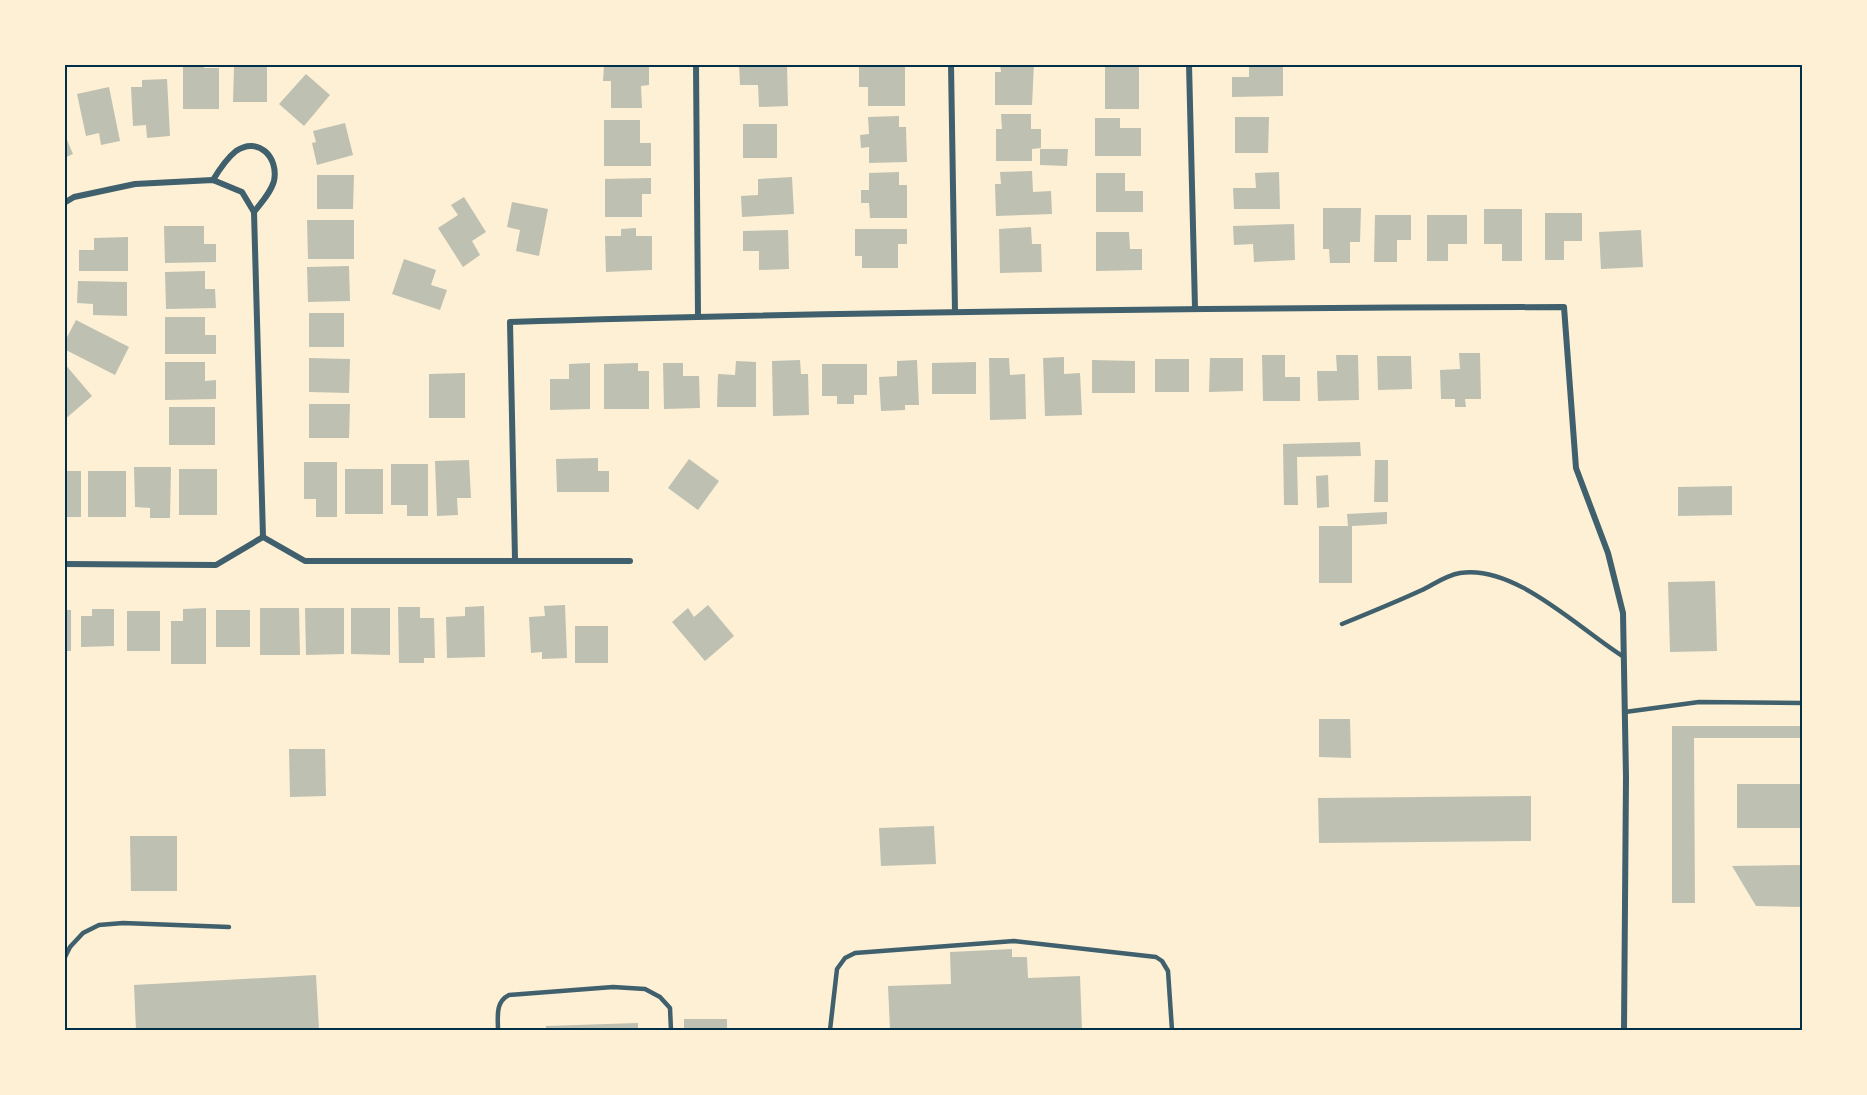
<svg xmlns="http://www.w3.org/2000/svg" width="1867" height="1095" font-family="'Alegreya Sans',sans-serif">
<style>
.building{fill:#bec0b2}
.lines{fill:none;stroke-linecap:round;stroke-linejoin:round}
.service{stroke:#3f606c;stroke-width:4.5}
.minor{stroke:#3f606c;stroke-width:6}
.neatline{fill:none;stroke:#003049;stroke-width:2}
</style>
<rect width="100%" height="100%" fill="#fdf0d5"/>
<g class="building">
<path d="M183,64h21v4h15v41h-36z"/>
<path d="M739,64h48l1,42 -29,1 -1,-22h-18z"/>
<path d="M859,64h46v42h-37v-19h-9z"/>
<path d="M1000,64h34l-2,41h-37v-33h6z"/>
<rect x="1105" y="64" width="34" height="45"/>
<path d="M1249,64h34v32l-51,1v-20h17z"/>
<path d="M234,66h33v36h-34z"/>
<path d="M604,66h45v19l-8,1 1,22h-31v-27h-8z"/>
<path d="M306,74l24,21 -26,31 -25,-22z"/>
<path d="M167,79l3,57 -23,2 -1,-13 -13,1 -2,-39h11v-7z"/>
<path d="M109,87l11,54 -19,4 -2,-12 -13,3 -9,-42z"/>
<path d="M1001,114h30v15h10v19l-9,1v12h-36v-32h6z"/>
<path d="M899,116v11h7l1,35 -38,1v-16l-8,1 -1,-13 9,-1 -1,-17z"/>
<path d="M1235,117h34l-1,36h-33z"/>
<path d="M1095,118h25v10h21v28h-46z"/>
<path d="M604,120h36v23h11v23h-47z"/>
<path d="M345,123l8,32 -36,10 -5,-22 4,-1 -3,-11z"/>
<rect x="743" y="124" width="34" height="34"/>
<path d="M64,133l9,21 -9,4z"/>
<path d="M1040,149h28l-1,17 -27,-1z"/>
<path d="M1032,171l1,21 18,-1 1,23 -56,2 -1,-32h6l-1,-12z"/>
<path d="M899,172v13h8v33h-37l-1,-15h-8v-13h8v-17z"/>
<path d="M1279,172l1,37h-46l-1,-21h23l-1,-15z"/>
<path d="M1096,173h29v18h18v21h-47z"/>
<path d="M317,175h37l-1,34h-36z"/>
<path d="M792,177l2,37 -52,3 -1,-21 17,-1v-16z"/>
<path d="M651,178v16h-9v23h-37v-38z"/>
<path d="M464,197l22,35 -14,9 8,14 -17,12 -25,-39 20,-13 -7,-10z"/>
<path d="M512,202l36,7 -9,47 -23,-5 4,-21 -13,-3z"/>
<path d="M1323,208h38l-1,34h-10v21h-20l-1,-14h-6z"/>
<path d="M1484,209h38v52h-20v-17h-18z"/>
<path d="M1545,213h37v28h-18v19h-19z"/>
<path d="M1375,215h36v25h-14v22h-23z"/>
<path d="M1427,215h40v29h-19v17h-21z"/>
<path d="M307,220h47v39h-46z"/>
<path d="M1294,224l1,36 -41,2 -1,-18 -19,1 -1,-19z"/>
<path d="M164,226h40v18h12v18l-51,1z"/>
<path d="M1031,227l1,17h9l1,28 -42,1 -1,-44z"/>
<path d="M636,228v8h16v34l-46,2 -1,-36h16v-7z"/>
<path d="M855,229h52v15h-9v24h-36v-12h-7z"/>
<path d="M788,230l1,39 -30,1v-19h-16v-20z"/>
<path d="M1641,230l2,37 -42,2 -2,-37z"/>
<path d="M1096,232h33l1,17h12v21l-46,1z"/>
<path d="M128,237v34h-49v-21h15v-12z"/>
<path d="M404,259l32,11 -5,15 16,5 -7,20 -48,-16z"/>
<path d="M349,266l1,35 -42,1 -1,-35z"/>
<path d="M205,271v18h10l1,19 -50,1 -1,-37z"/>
<path d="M78,281l49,1v34l-34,-1v-11l-16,-1z"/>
<rect x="309" y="313" width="35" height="34"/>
<path d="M165,317h40v18h11v19h-51z"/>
<path d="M76,320l53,27 -14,28 -51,-26v-6z"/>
<path d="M1459,353h21l1,46h-16l1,8h-11v-8h-14l-1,-29 20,-1z"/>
<path d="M1262,355h23v22h15v24h-37z"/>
<path d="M1336,355h22l1,45 -41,1 -1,-30h20z"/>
<path d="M1377,356h34l1,33 -34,1z"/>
<path d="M1064,357v17l16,-1 2,42 -37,1 -2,-58z"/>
<path d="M309,358l41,1 -1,34 -40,-1z"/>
<path d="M989,358h20l1,17 15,-1 1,45 -36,1z"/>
<path d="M1210,358h33v33l-34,1z"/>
<rect x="1155" y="359" width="34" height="33"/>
<path d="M800,360l1,14h7l1,41 -36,1 -1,-55z"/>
<path d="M917,360l2,45h-14v5l-24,1 -2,-34 18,-1v-15z"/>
<path d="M1092,360l43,1v32h-43z"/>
<path d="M736,361l20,1v45h-39l1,-33 17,1z"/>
<path d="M165,362h40v19l11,-1v19l-51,1z"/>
<path d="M976,362v32h-44v-31z"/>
<path d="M64,363l28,33 -28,24z"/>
<path d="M590,363v46l-40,1v-31h19v-15z"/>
<path d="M638,363v8h11v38h-45v-45z"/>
<path d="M663,363h20v13h16l1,32 -36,1z"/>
<path d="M822,364h45v31h-13v9h-17v-8h-15z"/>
<path d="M465,373v45h-36v-44z"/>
<path d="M309,404h41l-1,34h-40z"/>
<rect x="169" y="407" width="46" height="38"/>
<path d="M1360,442l1,14 -64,1 1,48h-14l-1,-61z"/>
<path d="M598,458v13h11v21h-52l-1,-33z"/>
<path d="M689,459l30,22 -21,29 -30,-22z"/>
<path d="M469,460l2,38h-14l1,17 -21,1 -2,-55z"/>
<path d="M1375,460h13v42h-14z"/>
<path d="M304,462h33v55h-21v-18h-12z"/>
<path d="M391,464h37v52h-21v-11h-16z"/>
<path d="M134,467h37l-1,51h-20v-10l-15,-1z"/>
<rect x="179" y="469" width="38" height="46"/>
<rect x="345" y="469" width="38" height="45"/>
<rect x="64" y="471" width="17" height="46"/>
<rect x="88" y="471" width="38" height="46"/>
<path d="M1328,475l1,32 -12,1 -1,-32z"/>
<path d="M1732,486v29l-54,1v-29z"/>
<path d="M1387,512v12l-35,2v57h-33v-57h29l-1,-12z"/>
<path d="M1715,581l2,70 -47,1 -2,-70z"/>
<path d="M565,605l2,53 -25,1v-7l-11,1 -2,-36 16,-1 -1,-10z"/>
<path d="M708,605l26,31 -29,25 -33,-39 16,-14 6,9z"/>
<path d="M484,606l1,51 -38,1 -1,-41 19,-1v-9z"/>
<path d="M398,607h22v11h14l1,40h-11v5h-25z"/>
<path d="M206,608v56h-35v-43h12v-12z"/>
<path d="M260,608h39l1,47h-40z"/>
<path d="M305,608h39v46l-38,1z"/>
<path d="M351,608h39v47l-39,-1z"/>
<path d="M92,609h22v37l-33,1v-31h11z"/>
<rect x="64" y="610" width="7" height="41"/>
<rect x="216" y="610" width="34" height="37"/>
<rect x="127" y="611" width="33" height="40"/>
<rect x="575" y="626" width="33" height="37"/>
<path d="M1319,719h31l1,39 -32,-1z"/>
<path d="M1672,726h130v12h-108l1,165h-23z"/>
<path d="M289,749h36l1,47 -36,1z"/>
<rect x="1737" y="784" width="65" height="44"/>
<path d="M1531,796v45l-212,2 -1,-45z"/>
<path d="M934,826l2,38 -55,2 -2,-38z"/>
<path d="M130,836h47v55h-46z"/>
<path d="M1802,865v42l-46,-1 -24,-40z"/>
<path d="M1012,949v8h15l1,21 52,-2 2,54h-192l-2,-44 63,-2 -1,-32z"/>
<path d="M316,975l3,54 -35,1h-148l-2,-45z"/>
<rect x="684" y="1019" width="43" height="11"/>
<path d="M638,1023v7h-92v-4z"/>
</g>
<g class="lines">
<g class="service">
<path d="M1342,624c27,-11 54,-22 80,-34 12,-6 25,-15 38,-17 55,-9 119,56 164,84"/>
<path d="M1625,712l74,-10 103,1"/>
<path d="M64,959l6,-12 13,-14 16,-8 24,-2 106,4"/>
<path d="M498,1030c0,-13 -3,-28 11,-35l104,-8 32,2 15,8 10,11 1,22"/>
<path d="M830,1030l7,-61 8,-11 10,-5 159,-12 142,16 6,4 6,10 4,59"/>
</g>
<g class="minor">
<path d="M696,64l2,252"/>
<path d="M951,64l4,248"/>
<path d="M1189,64l6,244"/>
<path d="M213,180c6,-10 13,-21 23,-29 22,-15 43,6 38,30 -3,11 -12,21 -20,31"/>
<path d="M64,203l10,-6 61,-13 78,-4 29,12 12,20 9,325"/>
<path d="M515,559l-5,-237c351,-11 702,-14 1054,-15l12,161 32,85 15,60 3,164 -2,253"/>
<path d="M64,564l152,1 47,-28 42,24h325"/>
</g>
</g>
<rect width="1867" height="1095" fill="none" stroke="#fdf0d5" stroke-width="132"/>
<rect x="66" y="66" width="1735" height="963" class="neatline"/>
</svg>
